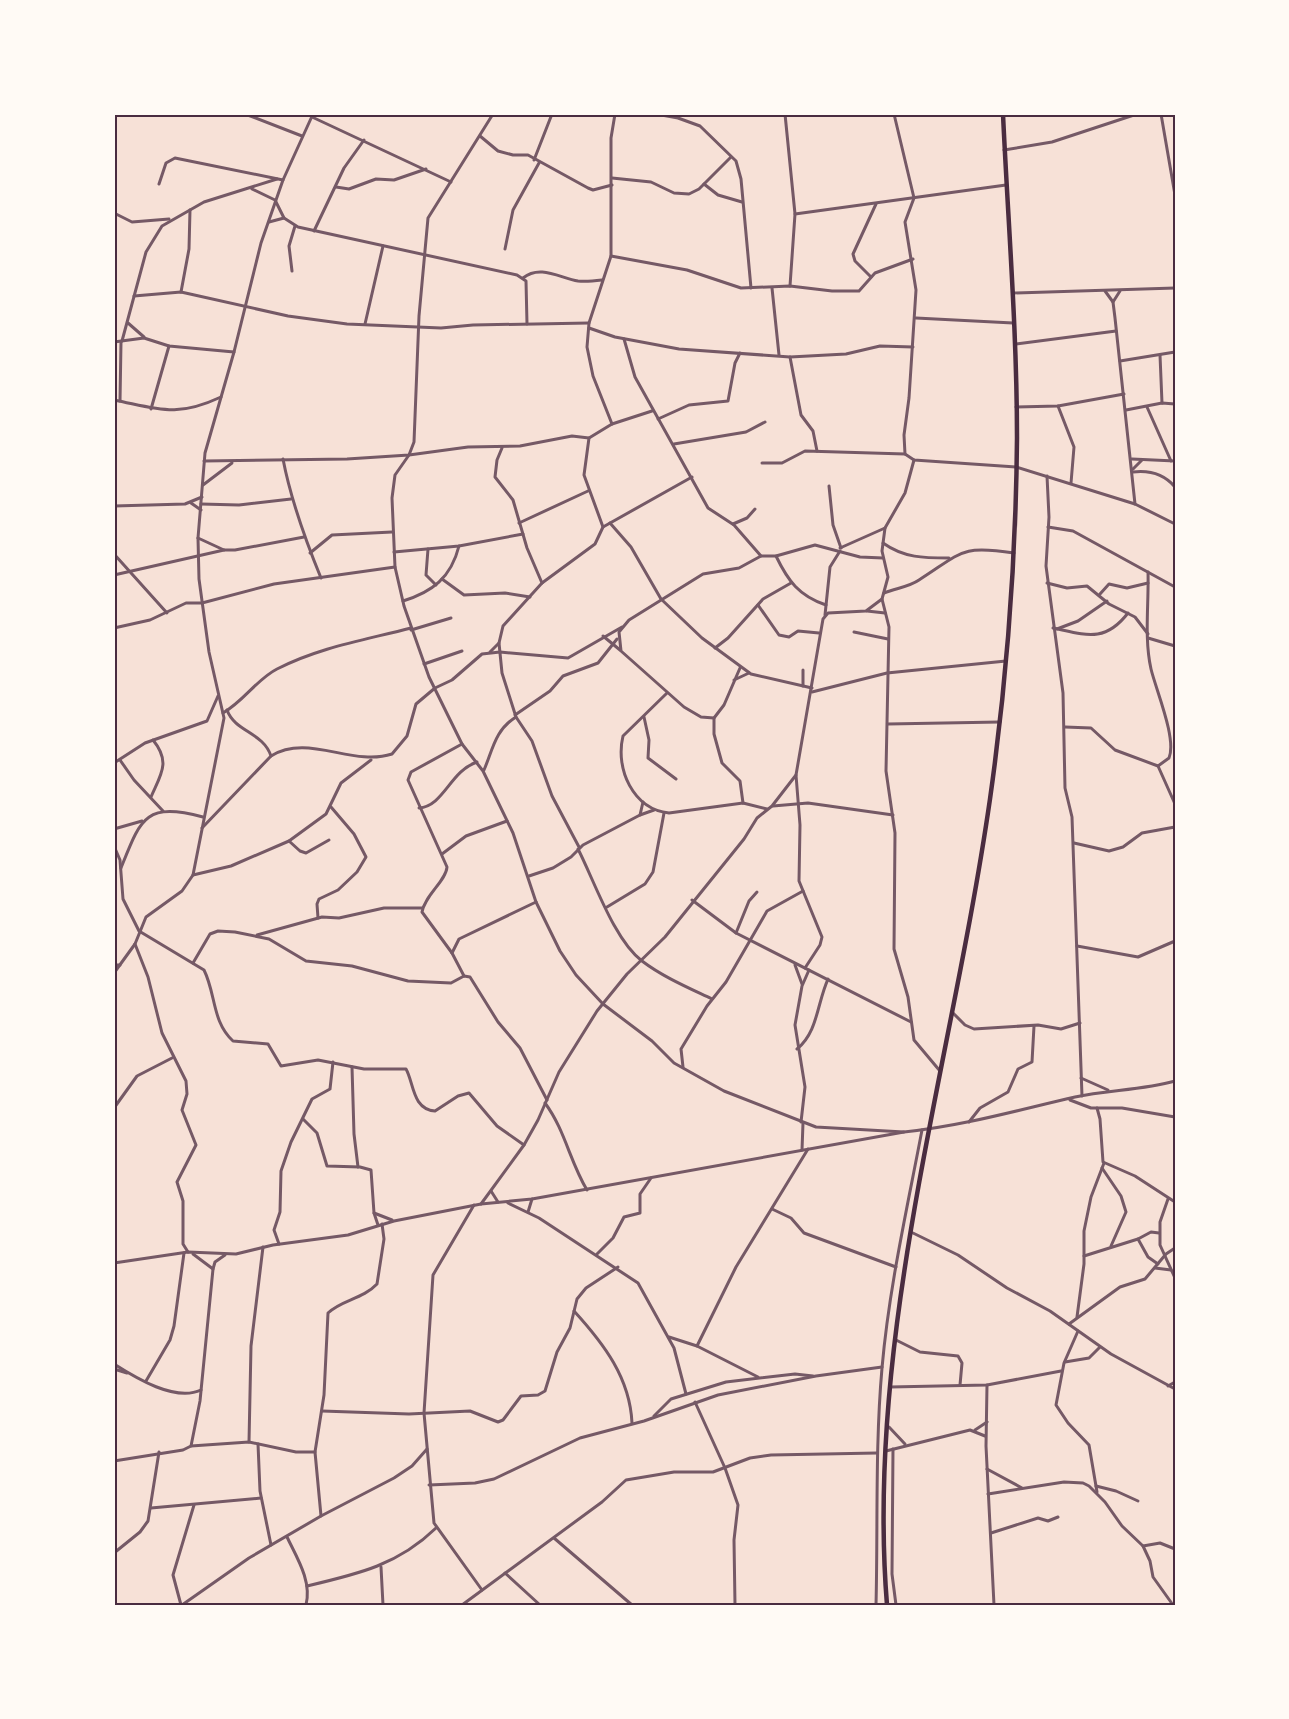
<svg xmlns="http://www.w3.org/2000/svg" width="1289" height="1719" font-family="Lato,sans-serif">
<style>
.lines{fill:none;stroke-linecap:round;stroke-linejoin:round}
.minor{stroke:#755966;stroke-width:3}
.tertiary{stroke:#755966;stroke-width:3}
.primary{stroke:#4a2c40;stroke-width:4.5}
.neatline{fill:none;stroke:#4a2c40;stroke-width:2}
</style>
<rect width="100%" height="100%" fill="#f7e1d7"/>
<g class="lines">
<g class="minor">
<path d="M245,114l57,22"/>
<path d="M493,114l-65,104 -9,98 -5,126 -5,13 -14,20 -3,23 3,69 9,39 25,71 33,67 21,27 30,62 23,69 24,49 16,24 27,29 49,37 22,22 50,28 92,36 88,5"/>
<path d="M656,114l22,4 22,8 36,35 5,18 10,109"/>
<path d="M785,114l10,100 -5,72"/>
<path d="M894,114l20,84 -9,24 11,68 -7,108 -5,37 1,19 9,6 102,7"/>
<path d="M1161,114l14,81"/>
<path d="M312,117l139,65"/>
<path d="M480,136l18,15 15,4h15l60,33 5,2 19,-5"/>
<path d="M1004,150l48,-8 85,-28"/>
<path d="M534,160l18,-46"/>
<path d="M612,178l39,4 23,11 15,1 10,-5 32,-32"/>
<path d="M159,184l7,-21 9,-5 108,22"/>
<path d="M704,184l14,11 24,7"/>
<path d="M336,187l13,2 27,-10 18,1 32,-11"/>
<path d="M252,189l23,11 9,18 14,9 219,48 9,6 1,43"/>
<path d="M114,213l18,9 37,-3"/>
<path d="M795,214l211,-29"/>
<path d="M269,222l15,-4"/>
<path d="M314,231l30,-63 20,-28"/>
<path d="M505,249l8,-39 26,-47"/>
<path d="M611,256l76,14 54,18 49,-2 42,5h27l16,-18 38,-14"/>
<path d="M292,271l-3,-25 6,-20"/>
<path d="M871,277l-16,-16 -2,-7 23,-50"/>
<path d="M523,278c17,-14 37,0 55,3 8,1 16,0 24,-1"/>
<path d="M772,288l7,67"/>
<path d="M1105,291l8,11 2,16 20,186"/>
<path d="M181,292l8,-43 1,-39"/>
<path d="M1013,293l162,-5"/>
<path d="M134,296l47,-4 107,24 59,8 94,4 32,-3 116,-2"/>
<path d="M1113,302l7,-11"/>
<path d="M916,318l97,5"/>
<path d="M128,323l16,14"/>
<path d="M365,324l18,-78"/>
<path d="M589,328l26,9 64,12 111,8 56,-3 34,-8 33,1"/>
<path d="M624,339l11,38 73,131 26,17 27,31h15l39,-11 45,12 23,1"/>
<path d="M122,341l24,-89 16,-26 42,-24 73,-23"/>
<path d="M114,342l30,-4 25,8 65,6"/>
<path d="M1016,344l100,-13"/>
<path d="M1160,355l2,48"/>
<path d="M790,357l11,58 12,16 4,20"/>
<path d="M1120,361l55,-9"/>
<path d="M114,400c45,9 62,18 107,-3"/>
<path d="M120,401l1,-59"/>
<path d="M1058,406l16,41 -3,36"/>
<path d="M1016,407l42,-1 66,-12"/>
<path d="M1147,407l24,54"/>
<path d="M151,409l18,-63"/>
<path d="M1126,410l36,-7 13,1"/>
<path d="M658,419l31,-14 39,-4 7,-38 5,-10"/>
<path d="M612,424l-19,-48 -6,-29 2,-24 22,-67v-118l4,-24"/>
<path d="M674,444l72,-12 19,-10"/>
<path d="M502,448l-5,12 -2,17 18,23 14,48 15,35"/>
<path d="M283,459c8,42 22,80 38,119"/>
<path d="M1132,459l43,2"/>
<path d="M204,461l143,-2 62,-4 59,-8 52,-1 52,-10 17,2"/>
<path d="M762,463h20l23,-12 100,3"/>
<path d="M1133,469l9,-9"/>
<path d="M1133,472c17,-2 31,2 42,15"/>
<path d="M1047,476l2,41 -3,49 17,127 2,95 7,29 10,279"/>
<path d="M203,485l29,-22"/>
<path d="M829,486l4,39 8,23"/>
<path d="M191,503l10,7"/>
<path d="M201,504l38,1 52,-6"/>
<path d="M114,506l71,-2 17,-7"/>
<path d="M519,523l69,-32"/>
<path d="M610,523l21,24 30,52 41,39 49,36 61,14"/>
<path d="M733,524l14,-6 8,-9"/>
<path d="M603,527l89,-50"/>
<path d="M1048,527l25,4 102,56"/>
<path d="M198,538l26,12h11l69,-13"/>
<path d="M883,543c21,15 41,15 66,15"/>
<path d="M840,548l45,-20"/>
<path d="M428,549l-2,26 10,10"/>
<path d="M394,552l65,-6 64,-12"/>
<path d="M310,553l22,-18 60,-3"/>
<path d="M114,554l53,59"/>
<path d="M776,556c12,25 23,40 50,49"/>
<path d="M1148,572c1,31 -4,66 3,97 5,21 26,70 18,89l-11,8"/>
<path d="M114,575l110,-25"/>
<path d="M442,579l22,16 41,-2 25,4"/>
<path d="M1047,583l20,5 20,-2 22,18 26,13 13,17"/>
<path d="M884,593c12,-5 25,-6 35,-13 44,-28 41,-35 95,-27"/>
<path d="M1100,594l9,-10 18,4 21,-5"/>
<path d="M882,599l7,28 -3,144 9,62 -1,116 14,48 6,43 26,31"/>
<path d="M403,601c29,-9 48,-23 56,-55"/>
<path d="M758,605l21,30 10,2 9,-6 21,2"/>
<path d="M867,611l18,2"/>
<path d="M825,615l5,-48 10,-16"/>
<path d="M114,628l36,-8 36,-17h16l72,-19 121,-17"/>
<path d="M1053,628c33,7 52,15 75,-15"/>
<path d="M1057,629l21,-8 29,-20"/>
<path d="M411,630l40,-12"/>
<path d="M854,632l34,7"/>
<path d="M603,636l17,14"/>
<path d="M1148,638l27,8"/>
<path d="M715,648l13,-10 35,-39 28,-16"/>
<path d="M490,652l9,-9"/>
<path d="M424,664l38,-13"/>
<path d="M740,668l-16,37 -10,13 -13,-1 -17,-10 -63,-56 -2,-19 10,-12 74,-46 36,-6 22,-12"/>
<path d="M803,670v16"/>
<path d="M734,680l15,-7"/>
<path d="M812,692l75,-19 119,-12"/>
<path d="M667,693l-44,43c-8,33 10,73 46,77l74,-10 24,6"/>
<path d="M227,710c8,22 36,22 44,46"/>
<path d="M223,713c21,-12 34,-34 54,-44 43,-22 88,-29 134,-41"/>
<path d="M515,715l35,-24 13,-15 35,-13 19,-24"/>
<path d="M644,717l5,23 -1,18 28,21"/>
<path d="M714,718v16l8,29 18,18 3,22"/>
<path d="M888,724l112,-2"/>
<path d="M1065,727l26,1 24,22 43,16 17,38"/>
<path d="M462,744l-51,28 -3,8 39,87c-1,14 -22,28 -25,45l30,41 12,23"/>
<path d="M120,760l14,20 29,31"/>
<path d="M114,763l31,-20 62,-22 11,-25"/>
<path d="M484,770c9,-21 11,-40 32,-53"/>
<path d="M796,775l4,50 -1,56 23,56 -2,8 -15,23"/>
<path d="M151,797c10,-23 20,-35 2,-57"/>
<path d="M773,806l35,-3 85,12"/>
<path d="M419,808c25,-2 31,-37 58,-46"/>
<path d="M640,815l14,-5"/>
<path d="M202,828l69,-72c37,-23 81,11 121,-2l15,-18 9,-32 19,-16 17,-8 30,-26 18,-2 68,6 54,-31"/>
<path d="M114,829l28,-8"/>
<path d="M289,841l11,10 6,2 23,-13"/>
<path d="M1074,843l35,8 14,-4 19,-14 33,-6"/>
<path d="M114,846l6,14 3,39 16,32 65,39c12,24 8,52 29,71l35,3 13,22 37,-6 46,9h42c8,14 6,40 29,42l23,-15 11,-3 28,33 27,19"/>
<path d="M579,847l-27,-51 -20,-55 -16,-24 -14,-44 -3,-30 4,-17 39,-43 53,-39 8,-17 -19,-52 5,-37 23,-14 40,-13"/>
<path d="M578,849c16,31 36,91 64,112 21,16 47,27 70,38"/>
<path d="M442,854l24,-18 41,-15"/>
<path d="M121,868c20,-50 24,-66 82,-51"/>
<path d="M193,875l38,-9 58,-25 37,-27 15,-31 30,-23"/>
<path d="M529,876l24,-8 18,-11 12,-12 57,-30 3,-13"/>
<path d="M692,900l44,33 175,89"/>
<path d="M607,907l38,-23 8,-12 11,-59"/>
<path d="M318,918l-1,-14 2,-5 19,-9 19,-18 9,-15 -12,-23 -23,-27"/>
<path d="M736,933l13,-32 8,-9"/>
<path d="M257,935l65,-18 17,1 45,-10h38"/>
<path d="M135,944l13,33 14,56 24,48 1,13 -5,16 14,35 -19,37 6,19v43l5,8"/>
<path d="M1077,946l61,11 37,-16"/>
<path d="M452,953l7,-14 77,-37"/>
<path d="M193,963l17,-29 8,-3 17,1 34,7 37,22 46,5 56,15 43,2 13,-7 6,1 28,45 22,26 27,52"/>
<path d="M114,965h6"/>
<path d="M795,965l7,19"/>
<path d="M953,1013l12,12 9,4 64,-4 23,4 19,-6"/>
<path d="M797,1049c21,-17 20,-46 31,-70"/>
<path d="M352,1067l2,67 4,33"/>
<path d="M683,1067l-2,-18 26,-43 19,-24 41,-71 36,-20"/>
<path d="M1081,1078l27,12"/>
<path d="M1070,1100l21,8h31l53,9"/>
<path d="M545,1103c20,27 25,59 42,87"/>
<path d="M114,1108l23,-32 35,-18"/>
<path d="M1097,1108l3,11 3,43 32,14 40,26"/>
<path d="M303,1119l14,14 10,33 33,1 11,3 3,43 4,12"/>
<path d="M801,1122l4,-35 -10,-62 7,-39 7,-16"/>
<path d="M969,1122l11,-14 28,-16 10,-23 14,-7 2,-36"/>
<path d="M802,1150l1,-27"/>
<path d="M1102,1168l19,28 5,16 -15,34"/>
<path d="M491,1191l7,11"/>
<path d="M1168,1199l-8,23v23l15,33"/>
<path d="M508,1203l31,15 99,65 36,65 12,46"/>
<path d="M481,1204l43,-59 14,-25 21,-48 38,-61 30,-37 38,-37 79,-98 13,-21 15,-12 24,-31 27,-156 5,-6 38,-2 16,-12 6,-22 -6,-26 3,-23 20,-35 9,-33"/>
<path d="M474,1205l-41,70 -9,138 10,110 48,67"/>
<path d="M772,1209l19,9 13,15 92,34"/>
<path d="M528,1212l4,-13"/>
<path d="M374,1213l18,7"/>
<path d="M913,1233l45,22 49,33 43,23 61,43 64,35"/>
<path d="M1138,1239l10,18 10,7"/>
<path d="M279,1244l-5,-14 6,-18 1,-41 10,-29 21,-43 18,-10 3,-27"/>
<path d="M193,1254l20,15"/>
<path d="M597,1254l16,-16 11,-21 16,-4v-19l11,-16"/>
<path d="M1084,1256l54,-17 13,-7 8,1"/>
<path d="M114,1263l74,-11 48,2 37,-9 75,-10 46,-14 87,-17 51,-5 372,-67c59,-6 114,-22 171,-35 33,-7 68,-7 100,-16"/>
<path d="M1155,1268l16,2"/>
<path d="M574,1311c30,33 56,67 58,112"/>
<path d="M1077,1317l7,-53v-33l7,-34 13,-34"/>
<path d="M1069,1324l51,-37 25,-8 21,-25 9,-6"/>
<path d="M1078,1331l-14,32 -8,42 12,18 21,22 8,47"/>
<path d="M669,1337l28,9 61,31"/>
<path d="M896,1340l24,12 38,4 4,7 -2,22"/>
<path d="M697,1346l39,-79 72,-118"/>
<path d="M1065,1362l24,-4 11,-11"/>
<path d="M114,1364c22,14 61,38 87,26"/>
<path d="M114,1369l13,4"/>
<path d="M146,1381l24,-41 4,-14 10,-73"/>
<path d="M987,1385l-1,61 8,159"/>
<path d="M1168,1386l7,-4"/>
<path d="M890,1387l97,-2 74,-14"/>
<path d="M695,1402l30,66 13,37 -4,35 1,65"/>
<path d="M322,1411l87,3 61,-3 28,11 5,-2 18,-24 17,-1 7,-4 12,-39 13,-24 7,-29 9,-11 32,-21"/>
<path d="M654,1416l17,-17 55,-17 69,-8 18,2"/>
<path d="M889,1427l16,17"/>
<path d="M975,1430l12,-8"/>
<path d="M249,1442l2,-96 12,-99"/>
<path d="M258,1444l2,47 11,54"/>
<path d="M191,1446l58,-4 47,10h19"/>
<path d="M893,1449l-1,125 4,31"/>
<path d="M886,1451l84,-21 15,6"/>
<path d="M114,1461l69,-11 8,-4 9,-45 13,-132 2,-7 10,-7"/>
<path d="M987,1469l35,19"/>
<path d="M429,1485l46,-2 19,-4 86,-41 64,-17 74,-26 98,-19 66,-9"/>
<path d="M1096,1486l20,5 22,10"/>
<path d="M988,1494l76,-12 19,1 6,3 16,16 17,24 21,20 7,15 3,16 20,28"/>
<path d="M151,1508l110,-10"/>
<path d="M321,1516l-6,-64 9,-57 4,-82c13,-13 35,-14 49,-29l7,-45 -2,-15"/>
<path d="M991,1533l47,-15 10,3 10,-4"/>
<path d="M287,1537c10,21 25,44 19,68"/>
<path d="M554,1538l78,67"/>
<path d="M1143,1546l17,-3 15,6"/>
<path d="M114,1553l26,-21 8,-11 11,-69"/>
<path d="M381,1567l2,38"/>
<path d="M505,1573l35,32"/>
<path d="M307,1586c51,-12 91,-21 129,-58"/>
<path d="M181,1605l-8,-30 21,-70"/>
<path d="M182,1605l67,-47 72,-42 73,-38 18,-12 15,-17"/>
<path d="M462,1605l140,-103 24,-22 48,-8h39l37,-14 21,-3 106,-2"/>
<path d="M876,1605c2,-79 -1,-158 6,-237 7,-80 25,-159 40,-238"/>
</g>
<g class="tertiary">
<path d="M1016,467l119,37 40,20"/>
<path d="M114,973l21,-29 11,-27 36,-26 11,-16 31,-157 -15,-66 -10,-73 -1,-41 7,-85 29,-101 27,-109 22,-63 30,-66"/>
</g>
<path class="primary" d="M887,1605c-22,-269 65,-542 103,-806 17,-120 26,-240 27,-361 0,-108 -9,-216 -14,-324"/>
</g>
<rect width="1289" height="1719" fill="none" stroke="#fffaf5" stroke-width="231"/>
<rect x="116" y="116" width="1058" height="1488" class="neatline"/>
</svg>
